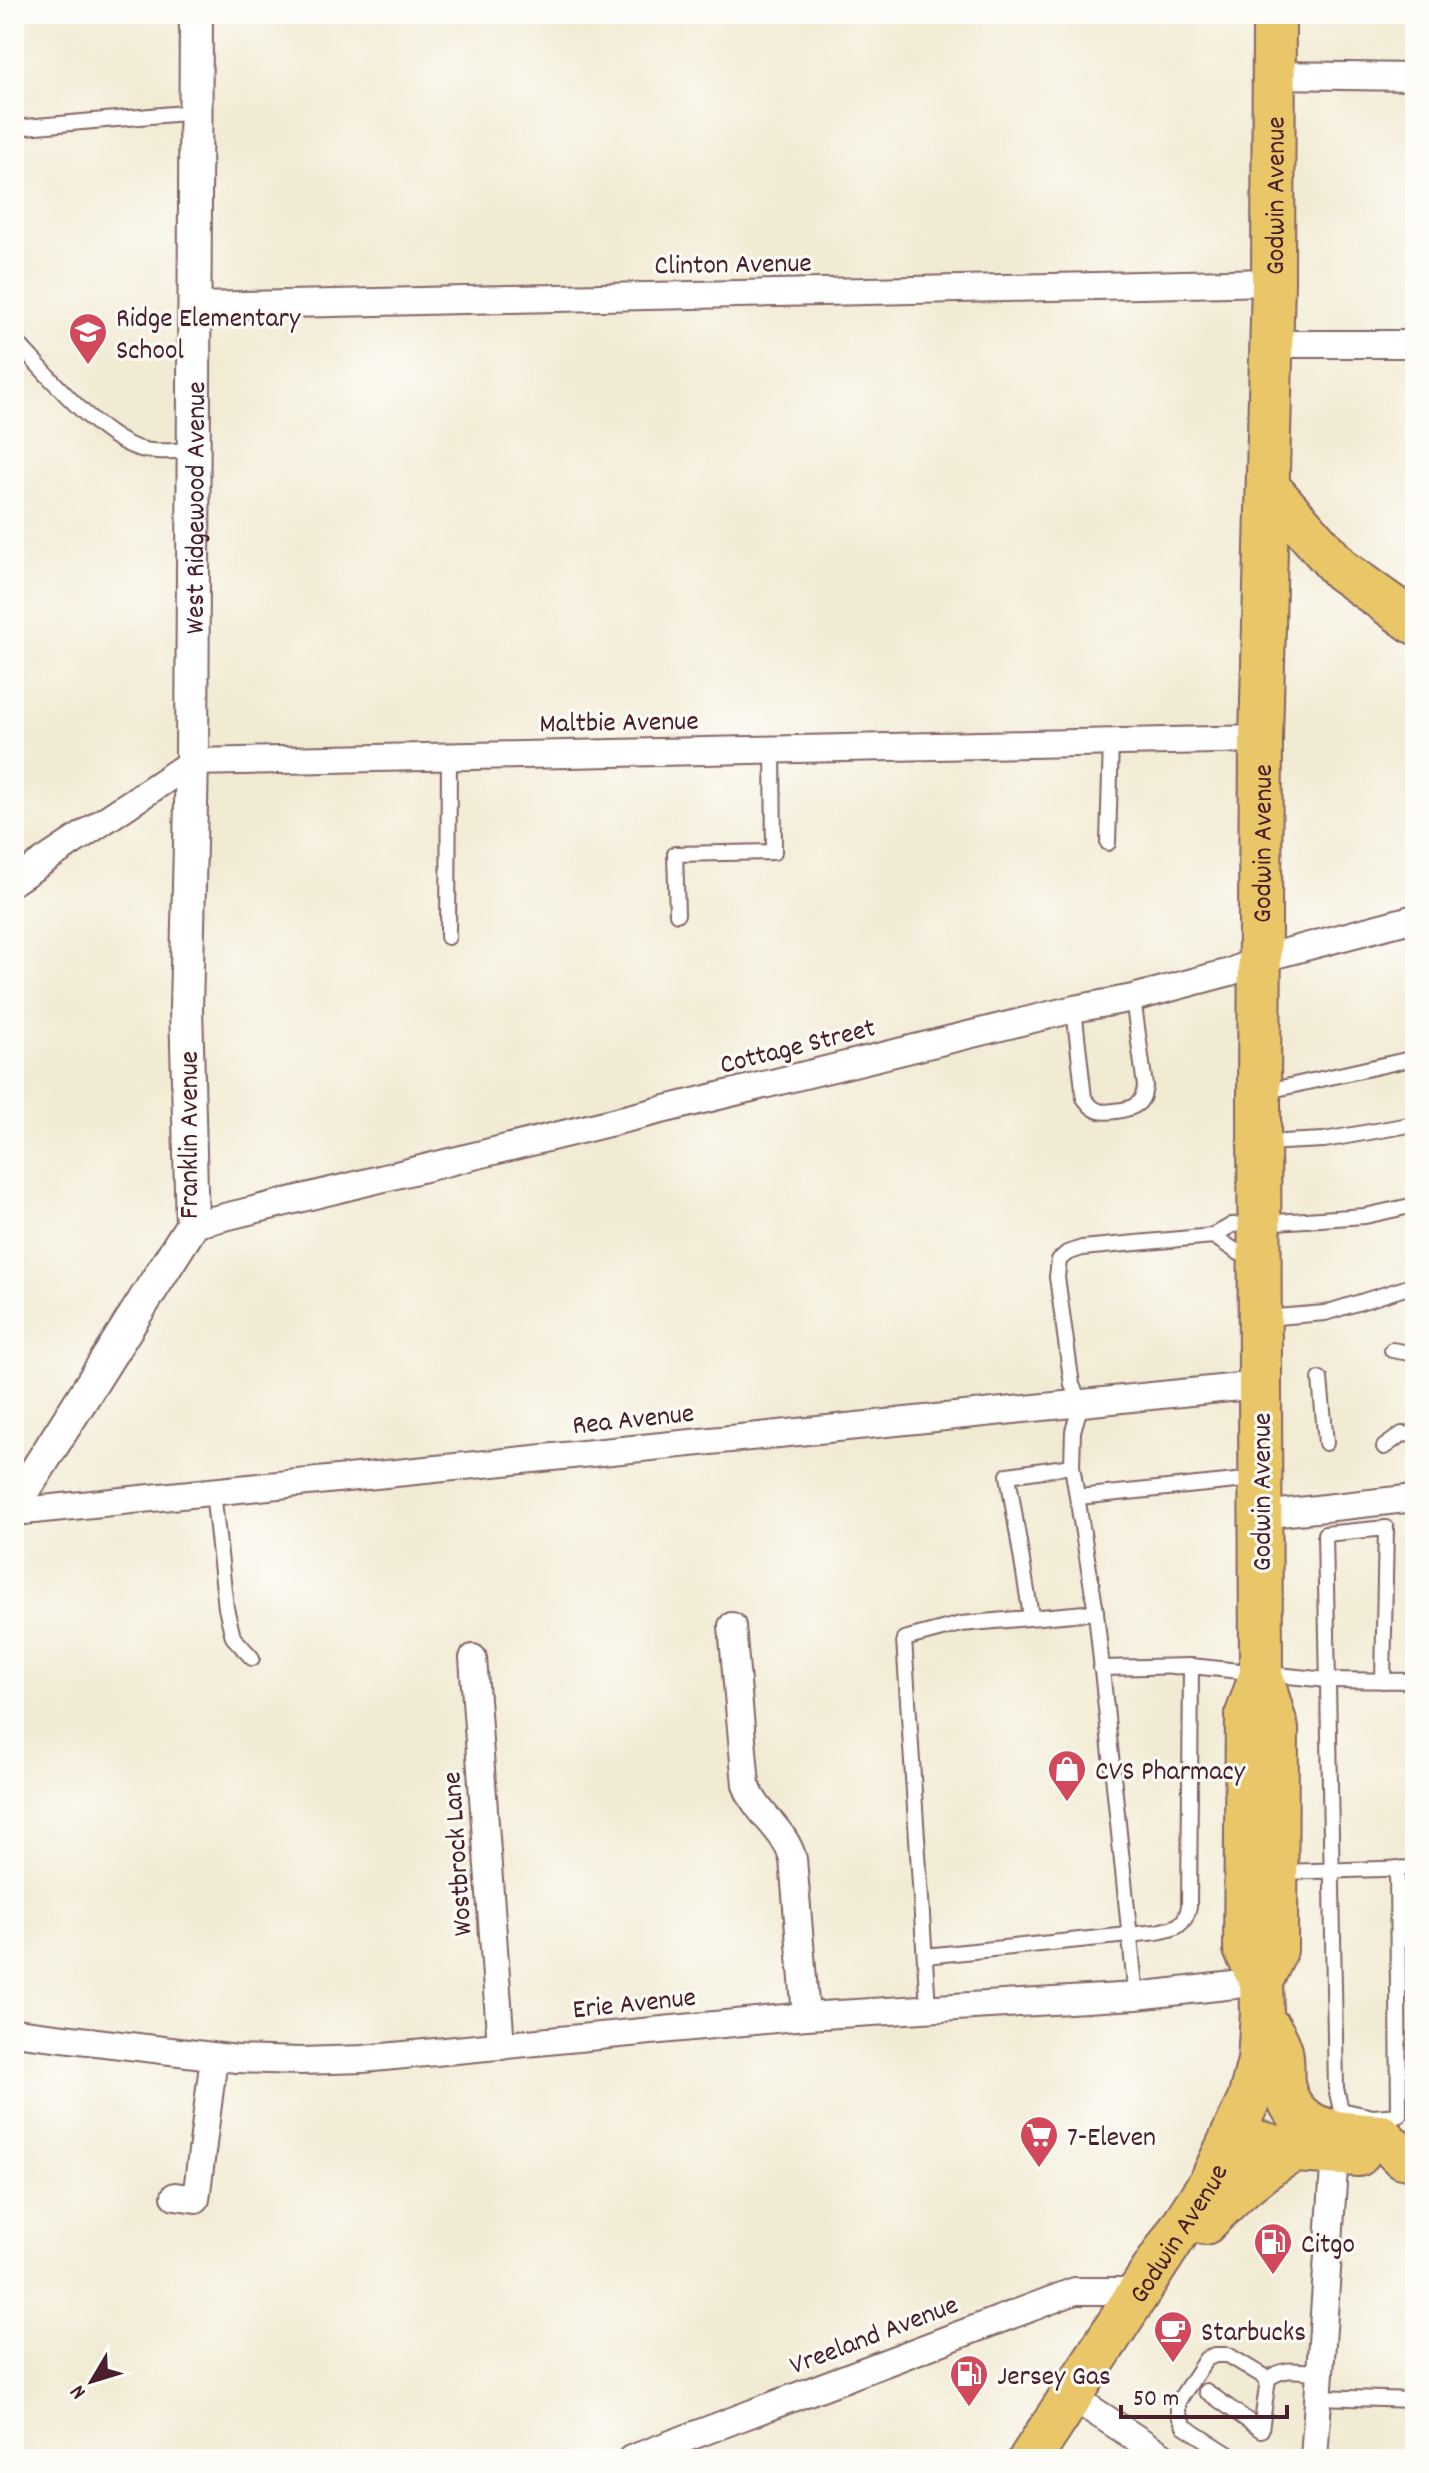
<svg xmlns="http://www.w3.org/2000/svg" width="1429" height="2473" font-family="Dekko,sans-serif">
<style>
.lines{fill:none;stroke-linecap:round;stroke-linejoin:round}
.service-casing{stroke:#856666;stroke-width:18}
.minor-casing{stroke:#856666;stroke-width:30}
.tertiary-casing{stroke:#856666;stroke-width:36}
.primary-casing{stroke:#856666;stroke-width:46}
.service{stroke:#fff;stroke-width:14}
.minor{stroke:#fff;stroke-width:26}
.tertiary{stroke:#fff;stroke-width:32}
.primary{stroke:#e9c769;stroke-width:42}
.labels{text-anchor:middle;stroke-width:6;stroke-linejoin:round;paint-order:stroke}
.street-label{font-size:28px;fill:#4a1f2b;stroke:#fdfcf7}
.poi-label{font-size:28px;fill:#4a1f2b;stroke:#fdfcf7;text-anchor:start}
</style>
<rect width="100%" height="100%" fill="#fdfcf7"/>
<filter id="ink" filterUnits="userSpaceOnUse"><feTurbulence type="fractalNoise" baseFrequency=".0125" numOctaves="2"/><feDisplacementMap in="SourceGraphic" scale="16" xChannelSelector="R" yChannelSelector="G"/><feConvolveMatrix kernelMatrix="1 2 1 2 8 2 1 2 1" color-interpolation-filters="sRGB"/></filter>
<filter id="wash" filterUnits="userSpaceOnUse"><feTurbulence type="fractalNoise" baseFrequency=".006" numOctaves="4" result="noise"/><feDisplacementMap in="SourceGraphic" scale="32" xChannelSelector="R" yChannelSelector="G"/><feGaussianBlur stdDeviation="1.8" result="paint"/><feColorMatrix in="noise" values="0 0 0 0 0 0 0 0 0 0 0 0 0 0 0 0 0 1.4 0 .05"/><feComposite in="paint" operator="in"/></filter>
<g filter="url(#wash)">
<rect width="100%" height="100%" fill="#f2ebd4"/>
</g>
<g filter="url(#ink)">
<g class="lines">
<g class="service-casing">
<g id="service">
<path d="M14,128l182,-16"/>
<path d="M14,339c30,31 88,104 131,111 15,3 33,0 49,0"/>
<path d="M1108,843l3,-102"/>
<path d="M677,914l-2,-60 99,-2 -1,-103"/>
<path d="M448,937l1,-181"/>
<path d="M1074,1009l10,89c4,5 8,11 15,13 9,2 31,-1 38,-7 6,-4 7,-11 8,-18l-12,-88"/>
<path d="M1263,1092l152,-34"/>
<path d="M1261,1143l63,-3 91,-16"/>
<path d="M1256,1255l-17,-2 -26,-17 19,-11 133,-9 50,-11"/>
<path d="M1264,1318l61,-5 90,-28"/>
<path d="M1392,1350l23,4"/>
<path d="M1320,1379l6,64"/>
<path d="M1384,1447l18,-13 13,1"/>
<path d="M213,1492l13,116 7,29 19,21"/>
<path d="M1078,1497l178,-18"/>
<path d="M1096,1612l-24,-146 1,-35 8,-27 -9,-19 -15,-108 2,-17 8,-7 15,-5 131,-12"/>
<path d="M1031,1616l-23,-141 64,-9"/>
<path d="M1101,1668l90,-2 136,14 88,1"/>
<path d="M1383,1681l3,-153 -61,6 11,554 5,22 32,7 26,-2 -2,-247"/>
<path d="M1281,1872l134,-4"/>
<path d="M925,1956l232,-24c17,-3 29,-6 32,-26l2,-240"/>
<path d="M928,2007l-24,-368 57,-15 135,-12 40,384"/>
<path d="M1206,2391l55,39 7,-51c16,-13 32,-8 51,-6"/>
<path d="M1317,2397l98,3"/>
<path d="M1236,2459l-52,-33 -6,-13v-11l28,-43 9,-4h13l40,24"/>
</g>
</g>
<g class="minor-casing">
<g id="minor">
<path d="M1274,75l141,2"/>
<path d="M195,306l1078,-24"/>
<path d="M1272,344h143"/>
<path d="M14,881l178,-119 1069,-23"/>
<path d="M192,1225l882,-216 59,-11 97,-26 30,-13 155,-41"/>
<path d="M14,1512l1245,-127"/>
<path d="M1261,1515l154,-17"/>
<path d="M732,1626l14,159c11,30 39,44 47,74l13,157"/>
<path d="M473,1658l28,388"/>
<path d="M14,2032l223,27 63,2 63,-2 443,-43 330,-20 125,-14"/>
<path d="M175,2196l21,3 18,-142"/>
<path d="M1071,2396l97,63"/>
<path d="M631,2459l444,-168h66"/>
<path d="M1314,2459l21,-305"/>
</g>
</g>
<g class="tertiary-casing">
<g id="tertiary">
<path id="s1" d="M14,1506l178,-281 -6,-217 6,-246 4,-748"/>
</g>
</g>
<g class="primary-casing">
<g id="primary">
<path d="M1269,488l72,82 74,53"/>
<path id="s2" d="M1261,1982l15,-32 1,-221 -16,-55 -2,-581 2,-354 12,-457 1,-268"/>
<path d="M1270,2029c4,6 9,15 11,22 3,12 0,25 3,37 12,47 59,45 97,48l21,21"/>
<path d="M1233,2136l61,15 64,4"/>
<path d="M1205,2223c28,-29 53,-53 89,-72"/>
<path id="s3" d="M1030,2459l181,-278 38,-81 10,-39 3,-49 -1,-30 -16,-33 2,-235 14,-40"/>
</g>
</g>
<use href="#service" class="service"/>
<use href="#minor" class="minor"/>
<use href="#tertiary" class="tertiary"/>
<use href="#primary" class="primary"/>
</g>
</g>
<defs>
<g id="school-pin" transform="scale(2)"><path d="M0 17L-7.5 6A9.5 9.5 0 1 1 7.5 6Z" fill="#d1495b" stroke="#fdfcf7"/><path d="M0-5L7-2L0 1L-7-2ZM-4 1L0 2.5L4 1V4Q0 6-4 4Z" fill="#fff"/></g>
<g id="shop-pin" transform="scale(2)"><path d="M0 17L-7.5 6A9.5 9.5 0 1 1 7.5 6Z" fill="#d1495b" stroke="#fdfcf7"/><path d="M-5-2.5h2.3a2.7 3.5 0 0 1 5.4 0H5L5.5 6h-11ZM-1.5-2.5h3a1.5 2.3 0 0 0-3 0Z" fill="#fff"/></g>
<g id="supermarket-pin" transform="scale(2)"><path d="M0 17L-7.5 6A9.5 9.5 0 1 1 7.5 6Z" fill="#d1495b" stroke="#fdfcf7"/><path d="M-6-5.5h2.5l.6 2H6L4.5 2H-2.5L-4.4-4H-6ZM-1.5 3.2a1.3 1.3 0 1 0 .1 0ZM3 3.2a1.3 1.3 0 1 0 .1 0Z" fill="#fff"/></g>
<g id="fuel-pin" transform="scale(2)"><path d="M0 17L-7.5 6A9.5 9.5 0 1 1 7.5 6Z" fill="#d1495b" stroke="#fdfcf7"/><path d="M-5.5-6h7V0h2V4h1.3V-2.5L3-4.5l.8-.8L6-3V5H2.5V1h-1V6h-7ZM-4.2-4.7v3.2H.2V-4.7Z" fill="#fff"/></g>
<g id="cafe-pin" transform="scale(2)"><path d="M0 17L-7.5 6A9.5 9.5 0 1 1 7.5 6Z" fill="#d1495b" stroke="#fdfcf7"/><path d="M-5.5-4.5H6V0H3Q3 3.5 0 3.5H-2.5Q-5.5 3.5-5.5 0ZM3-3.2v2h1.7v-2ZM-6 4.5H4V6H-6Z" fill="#fff"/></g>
</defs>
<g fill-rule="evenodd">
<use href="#school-pin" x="88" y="332"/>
<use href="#shop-pin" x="1067" y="1769"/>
<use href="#supermarket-pin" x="1039" y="2135"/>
<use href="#fuel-pin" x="1273" y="2242"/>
<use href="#cafe-pin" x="1173" y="2330"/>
<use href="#fuel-pin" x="969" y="2374"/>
</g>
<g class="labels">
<g class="street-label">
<text dy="10" stroke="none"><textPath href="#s2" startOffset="1792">Godwin Avenue</textPath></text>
<text transform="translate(733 262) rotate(-1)" y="10">Clinton Avenue</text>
<text dy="10" stroke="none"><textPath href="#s1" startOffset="1050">West Ridgewood Avenue</textPath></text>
<text transform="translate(619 720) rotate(-1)" y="10">Maltbie Avenue</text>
<text dy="10" stroke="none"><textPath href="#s2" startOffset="1144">Godwin Avenue</textPath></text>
<text transform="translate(797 1044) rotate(-14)" y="10">Cottage Street</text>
<text transform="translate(187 1135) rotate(-90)" y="10">Franklin Avenue</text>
<text transform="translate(633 1417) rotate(-6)" y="10">Rea Avenue</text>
<text transform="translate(1260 1492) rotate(-90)" y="10">Godwin Avenue</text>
<text transform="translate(455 1854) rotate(-94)" y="10">Wostbrock Lane</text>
<text transform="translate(634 2001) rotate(-6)" y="10">Erie Avenue</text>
<text dy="10" stroke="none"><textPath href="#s3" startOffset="270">Godwin Avenue</textPath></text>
<text transform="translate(873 2333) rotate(-21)" y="10">Vreeland Avenue</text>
</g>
<g class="poi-label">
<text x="116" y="326">Ridge Elementary<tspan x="116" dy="32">School</tspan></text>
<text x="1095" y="1779">CVS Pharmacy</text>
<text x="1067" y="2145">7-Eleven</text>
<text x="1301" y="2252">Citgo</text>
<text x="1201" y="2340">Starbucks</text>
<text x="997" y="2384">Jersey Gas</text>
</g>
</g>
<rect width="1429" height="2473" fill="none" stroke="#fdfcf7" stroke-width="48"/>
<g transform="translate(92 2381) rotate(232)" stroke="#fdfcf7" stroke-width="6" paint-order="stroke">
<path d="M0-6L14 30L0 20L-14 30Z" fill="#4a1f2b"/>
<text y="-12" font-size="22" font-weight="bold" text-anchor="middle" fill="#4a1f2b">N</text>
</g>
<path d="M1121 2405v12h166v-12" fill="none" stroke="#4a1f2b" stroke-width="4"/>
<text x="1133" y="2405" font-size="24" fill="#4a1f2b" stroke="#fdfcf7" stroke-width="6" paint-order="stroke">50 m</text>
</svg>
